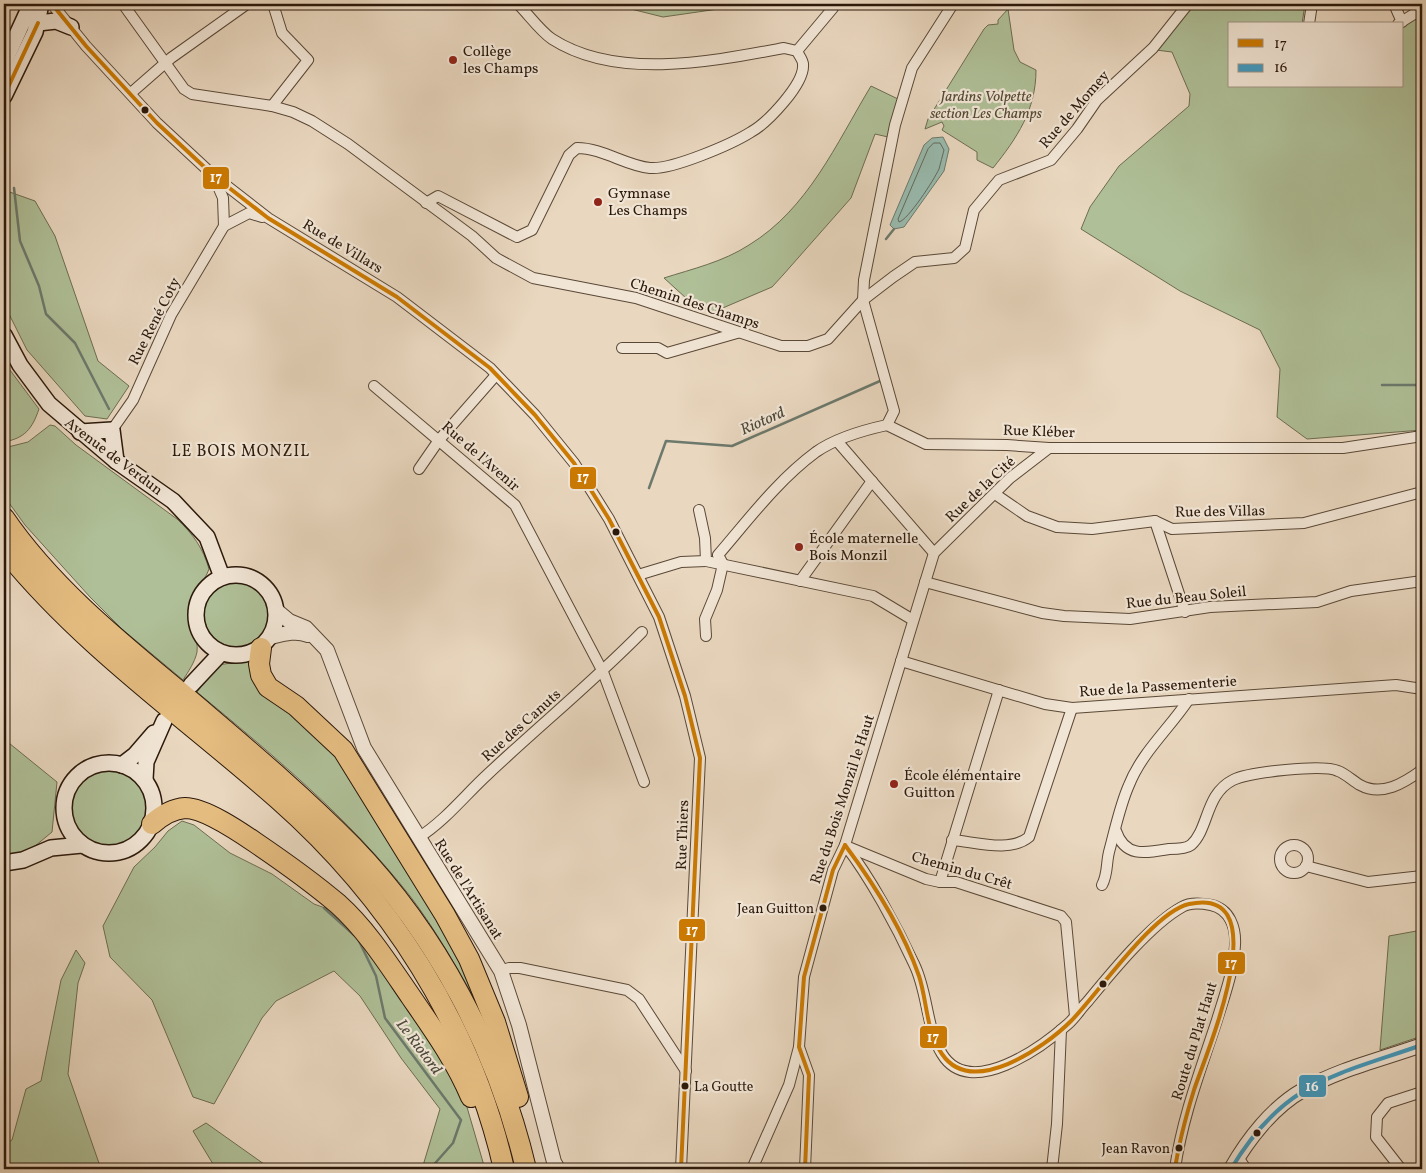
<svg xmlns="http://www.w3.org/2000/svg" width="1426" height="1173" font-family="Vollkorn,serif">
<style>
.green{fill:#afbf97;stroke:#6d6c50}
.water{fill:#98baae;stroke:#6c796c}
.lines{fill:none;stroke-linecap:round;stroke-linejoin:round}
.shore{stroke:#62695c;stroke-width:1}
.stream{stroke:#6c796c;stroke-width:2.5}
.minor-casing{stroke:#5a4837;stroke-width:12}
.tertiary-casing{stroke:#5a4837;stroke-width:16}
.secondary-casing{stroke:#2b180a;stroke-width:18}
.motorway-casing{stroke:#2b180a;stroke-width:22}
.minor{stroke:#f1e5d5;stroke-width:10}
.tertiary{stroke:#f1e5d5;stroke-width:14}
.secondary{stroke:#f1e5d5;stroke-width:15}
.motorway{stroke:#e4bc80;stroke-width:20}
.bus-1-casing{stroke:#f1e5d5;stroke-width:8}
.bus-2-casing{stroke:#f1e5d5;stroke-width:8}
.bus-1{stroke:#cb7a02;stroke-width:4}
.bus-2{stroke:#419abf;stroke-width:4}
.poi-dot{fill:#8f2418;stroke:#f1e5d5;stroke-width:2}
.bus-dot{fill:#2b180a;stroke:#f1e5d5;stroke-width:2}
.labels{text-anchor:middle;stroke-width:4.5;stroke-linejoin:round;paint-order:stroke}
.bus-label{font-size:14px;fill:#2b180a;stroke:#f1e5d5;text-anchor:end}
.poi-label{font-size:15px;fill:#2b180a;stroke:#f1e5d5;text-anchor:start}
.park-label{font-size:15px;font-style:italic;fill:#534a34;stroke:#f1e5d5}
.street-label{font-size:15px;fill:#2b180a;stroke:#f1e5d5}
.water-label{font-size:16px;font-style:italic;fill:#4c493b;stroke:#f1e5d5}
.neighbourhood-label{font-size:16px;letter-spacing:1px;fill:#2b180a;stroke:#f1e5d5}
.line-badge{stroke:#f1e5d5;stroke-width:2}
.badge-label{font-size:14px;text-anchor:middle;font-weight:bold;fill:#fff}
</style>
<rect width="100%" height="100%" fill="#e9d7bf"/>
<filter id="stains"><feTurbulence type="fractalNoise" baseFrequency=".004" numOctaves="4"/><feColorMatrix values="0 0 0 0 .2 0 0 0 0 .09 0 0 0 0 .02 0 0 0 .5 -.17"/></filter>
<radialGradient id="worn" r=".72"><stop offset=".6" stop-color="#630" stop-opacity="0"/><stop offset="1" stop-color="#630" stop-opacity=".3"/></radialGradient>
<g class="green">
<path d="M611,4h142l-90,13z"/>
<path d="M1193,4h112l-3,20h-72v62h172v-60l20,-12v416l-115,9 -30,-22 3,-48 -20,-39 -80,-39 -99,-62 9,-22 29,-41 70,-60 1,-12 -18,-42 -16,-2z"/>
<path d="M1008,9l6,41 6,12 16,8c0,40 -19,68 -43,98l-16,-8v-8l-35,-22 2,-4 -2,-4 -17,7 3,-10 56,-90 4,-4 10,-1v-4z"/>
<path d="M871,86l27,13 -10,38 -13,-3 -24,64 -68,77 -11,12 -61,26 -10,-6 -3,2 -34,-31c28,-9 59,-16 85,-33 59,-36 87,-101 122,-159z"/>
<path d="M4,190l31,11 20,35 43,125 31,25 -22,33 -22,-3 -58,-66 -23,-46z"/>
<path d="M4,362l35,47c-7,20 -14,29 -35,33z"/>
<path d="M50,425l5,1 21,19 101,74c16,15 26,29 32,50 -5,14 -15,23 -18,38 -3,16 8,30 6,45 -2,10 -9,20 -14,28l-61,-51 -32,-32 -65,-72 -21,-29v-48l24,-6z"/>
<circle cx="237" cy="614" r="33"/>
<path d="M251,660l82,87 106,166 39,92c-21,-37 -42,-75 -68,-109 -61,-78 -137,-141 -213,-204l21,-27z"/>
<path d="M4,739l53,43 -5,50 -23,19 -25,4z"/>
<circle cx="109" cy="808" r="41"/>
<path d="M182,821l12,4 36,28 42,21 42,30 22,8 38,44 88,134 23,79h-63l18,-60 -39,-51 -41,-62 -26,-25 -58,30 -14,17 -48,86 -21,-7 -41,-97 -42,-43 -7,-31 31,-59 21,-20 13,-16z"/>
<path d="M1422,930v106l-42,14 9,-114z"/>
<path d="M76,950l9,13 -7,20 -10,91 33,95h-97v-24l8,-5 14,-51 15,-8 20,-101z"/>
<path d="M206,1123l65,46h-55l-23,-38z"/>
</g>
<path class="water" d="M943,137l6,12 -5,22 -40,56 -10,2 -4,-4 34,-80 8,-7z"/>
<g class="lines">
<path class="shore" d="M934,143h6l4,7c-2,6 -3,13 -5,19 -5,11 -31,51 -40,53l-1,-3 30,-70z"/>
<g class="stream">
<path d="M14,188l6,53 19,45 7,28 29,29 34,66"/>
<path d="M886,239l8,-10"/>
<path d="M1382,385h40"/>
<path d="M649,488l17,-47 66,5 148,-65"/>
<path d="M324,908l30,27"/>
<path d="M358,939l18,37 9,42 76,102 -8,23 -23,26"/>
</g>
<g class="minor-casing">
<g id="minor">
<path d="M52,4l34,42 71,77 57,53 54,42 129,79 93,71 45,47 39,48 35,56 50,98 26,79 15,62 -19,411"/>
<path d="M123,4l61,85 8,5 80,12 21,6 19,9 36,23 124,92 24,22 37,20 103,20 145,48h27l20,-7 35,-39 30,-23 22,-15 39,-4 11,-10 9,-38 25,-30 52,-20 26,-31 20,-29 56,-52 35,-44"/>
<path d="M1394,4l8,18"/>
<path d="M1309,24l3,-20"/>
<path d="M1398,24l24,-15"/>
<path d="M797,51l36,-43"/>
<path d="M131,93l40,-35 76,-54"/>
<path d="M272,106l36,-46 -26,-27 -9,-29"/>
<path d="M214,177l9,21 1,28"/>
<path d="M426,203l12,-7 79,41 15,-7 37,-75 8,-7c26,0 49,18 73,20 22,2 82,-24 101,-36 16,-9 54,-48 52,-68 0,-4 -5,-10 -6,-13l-13,-3c-70,13 -167,33 -232,-9 -12,-8 -23,-24 -34,-35"/>
<path d="M622,348h36l9,5 70,-20"/>
<path d="M374,386l141,119 88,167 41,110"/>
<path d="M887,425l7,-14 -31,-111 1,-20 31,-155 17,-57 41,-64"/>
<path d="M112,430l21,-30 38,-85 53,-89 25,-13 13,4"/>
<path d="M837,441l97,112"/>
<path d="M419,469l20,-29 57,-65"/>
<path d="M995,494l32,22 30,11 35,2 63,-8 17,8 132,-6 118,-31"/>
<path d="M699,510l6,28 1,23 167,35 40,24"/>
<path d="M1155,521l30,91"/>
<path d="M723,564l-5,-9c31,-36 60,-75 98,-103 20,-14 48,-22 71,-27l39,19 81,1 42,3h294l79,-12"/>
<path d="M638,575l43,-13 25,-1"/>
<path d="M800,581l72,-100"/>
<path d="M925,582l117,31 22,3 66,3 80,-12 107,-5 34,-11 71,-10"/>
<path d="M706,636l-1,-17 12,-29 6,-26"/>
<path d="M901,661l144,43 27,4 324,-23 26,4"/>
<path d="M1116,831c9,27 30,22 53,18 6,0 17,0 22,-4 18,-16 14,-51 42,-65 16,-8 90,-16 105,-9 8,3 15,10 22,14 22,12 44,-2 62,-15"/>
<path d="M418,838c28,-18 47,-43 70,-64 51,-48 105,-92 154,-142"/>
<path d="M952,840c24,2 58,13 77,-3l43,-129"/>
<circle cx="1294" cy="859" r="14"/>
<path d="M845,845c25,32 52,82 69,119 14,28 12,64 28,90 28,46 100,-7 126,-30 8,-7 13,-16 20,-23 23,-28 63,-77 94,-94 8,-5 19,-4 29,-2 19,4 25,23 24,40 -1,25 -11,52 -18,75 -16,49 -35,98 -42,149"/>
<path d="M846,846l80,33 14,3h16l105,34 5,6 9,94"/>
<path d="M1306,866l62,16 54,-6"/>
<path d="M940,882l59,-192"/>
<path d="M1102,885c6,-11 4,-21 7,-33 6,-22 11,-47 20,-67 13,-33 41,-57 60,-86"/>
<path d="M501,971l8,-3h11l107,22 12,9 47,72"/>
<path d="M799,1047l10,28 -4,94"/>
<path d="M1238,1157l8,12"/>
<path d="M752,1169l37,-84 10,-38 5,-70 29,-107 12,-25 89,-292 76,-75 39,-30"/>
<path d="M1052,1169l5,-45 4,-94"/>
<path d="M1401,1169l-25,-32 1,-20 11,-14 34,-11"/>
</g>
</g>
<g class="tertiary-casing">
<g id="tertiary">
<path d="M277,611l12,10 17,7 21,22 37,98 137,223 18,54 35,137 4,7"/>
<path d="M271,637c12,-3 25,-7 37,-2"/>
<path d="M1231,1169c17,-30 42,-62 72,-79 36,-21 80,-31 119,-45"/>
</g>
</g>
<g class="secondary-casing">
<g id="secondary">
<path d="M38,23l18,-2 15,6"/>
<path d="M4,63l27,-59"/>
<path d="M4,96l31,-64 6,-28"/>
<path d="M4,335l16,30 29,39 67,57 57,40 34,36 15,40"/>
<path d="M80,432l32,-2 4,31"/>
<circle cx="236" cy="615" r="40"/>
<path d="M191,685l30,-32"/>
<circle cx="109" cy="808" r="45"/>
<path d="M122,765l13,-10 19,-22"/>
<path d="M145,779l1,-17 18,-41"/>
<path d="M4,863l19,-3 28,-12 31,-3"/>
</g>
</g>
<g class="motorway-casing">
<g id="motorway">
<path d="M4,518c50,73 122,129 189,185 54,46 109,92 159,143 85,88 146,204 174,323"/>
<path d="M4,549c78,97 181,168 274,250 111,98 193,225 226,370"/>
<path d="M261,648l-2,16 2,11 7,12 28,19 47,44 102,165 24,44 26,63 23,75"/>
<path d="M152,824c9,-8 19,-15 33,-16 20,0 55,24 71,35 28,19 56,39 82,61 29,26 51,61 73,93 22,32 45,64 60,100"/>
</g>
</g>
<use href="#minor" class="minor"/>
<use href="#tertiary" class="tertiary"/>
<use href="#secondary" class="secondary"/>
<use href="#motorway" class="motorway"/>
<g class="bus-1-casing">
<g id="bus-1">
<path d="M52,4l34,42 71,77 57,53 54,42 129,79 93,71 45,47 39,48 35,56 50,98 26,79 15,62 -19,411"/>
<path d="M4,96l34,-73"/>
<path d="M845,845c29,39 58,85 74,131 8,24 7,56 23,78 30,44 102,-6 129,-33 27,-27 82,-109 118,-117 91,-20 16,152 5,186 -8,26 -15,52 -19,79"/>
<path d="M805,1169l4,-94 -10,-28 5,-70 29,-107 12,-25"/>
</g>
</g>
<g class="bus-2-casing">
<path id="bus-2" d="M1231,1169c52,-87 102,-93 191,-124"/>
</g>
<use href="#bus-1" class="bus-1"/>
<use href="#bus-2" class="bus-2"/>
</g>
<g class="poi-dot">
<circle cx="453" cy="60" r="5"/>
<circle cx="598" cy="202" r="5"/>
<circle cx="799" cy="547" r="5"/>
<circle cx="894" cy="784" r="5"/>
</g>
<g class="bus-dot">
<circle cx="145" cy="110" r="4.5"/>
<circle cx="616" cy="532" r="4.5"/>
<circle cx="823" cy="908" r="4.5"/>
<circle cx="1103" cy="984" r="4.5"/>
<circle cx="685" cy="1086" r="4.5"/>
<circle cx="1257" cy="1133" r="4.5"/>
<circle cx="1179" cy="1148" r="4.5"/>
</g>
<g class="labels">
<g class="bus-label">
<text x="814" y="913">Jean Guitton</text>
<text x="694" y="1091" text-anchor="start">La Goutte</text>
<text x="1170" y="1153">Jean Ravon</text>
</g>
<g class="poi-label">
<text x="463" y="56">Collège<tspan x="463" dy="17">les Champs</tspan></text>
<text x="608" y="198">Gymnase<tspan x="608" dy="17">Les Champs</tspan></text>
<text x="809" y="543">École maternelle<tspan x="809" dy="17">Bois Monzil</tspan></text>
<text x="904" y="780">École élémentaire<tspan x="904" dy="17">Guitton</tspan></text>
</g>
<g class="park-label">
<text x="986" y="101">Jardins Volpette<tspan x="986" dy="17">section Les Champs</tspan></text>
</g>
<g class="street-label">
<text transform="translate(1074 109) rotate(-49)" y="5">Rue de Momey</text>
<text transform="translate(343 246) rotate(31)" y="5">Rue de Villars</text>
<text transform="translate(695 303) rotate(18)" y="5">Chemin des Champs</text>
<text transform="translate(154 321) rotate(-63)" y="5">Rue René Coty</text>
<text transform="translate(1039 431) rotate(2)" y="5">Rue Kléber</text>
<text transform="translate(114 456) rotate(37)" y="5">Avenue de Verdun</text>
<text transform="translate(481 456) rotate(41)" y="5">Rue de l'Avenir</text>
<text transform="translate(980 489) rotate(-43)" y="5">Rue de la Cité</text>
<text transform="translate(1220 511) rotate(-1)" y="5">Rue des Villas</text>
<text transform="translate(1186 597) rotate(-6)" y="5">Rue du Beau Soleil</text>
<text transform="translate(1158 686) rotate(-4)" y="5">Rue de la Passementerie</text>
<text transform="translate(521 725) rotate(-42)" y="5">Rue des Canuts</text>
<text transform="translate(842 799) rotate(-72)" y="5">Rue du Bois Monzil le Haut</text>
<text transform="translate(682 835) rotate(-88)" y="5">Rue Thiers</text>
<text transform="translate(962 870) rotate(16)" y="5">Chemin du Crêt</text>
<text transform="translate(469 889) rotate(58)" y="5">Rue de l'Artisanat</text>
<text transform="translate(1194 1041) rotate(-73)" y="5">Route du Plat Haut</text>
</g>
<g class="water-label">
<text transform="translate(762 420) rotate(-24)" y="6">Riotord</text>
<text transform="translate(420 1046) rotate(53)" y="6">Le Riotord</text>
</g>
<g class="neighbourhood-label">
<text x="241" y="456">LE BOIS MONZIL</text>
</g>
</g>
<g class="line-badge">
<rect x="202" y="166" width="28" height="24" rx="5" fill="#cb7a02"/>
<rect x="569" y="466" width="28" height="24" rx="5" fill="#cb7a02"/>
<rect x="678" y="918" width="28" height="24" rx="5" fill="#cb7a02"/>
<rect x="1217" y="951" width="29" height="24" rx="5" fill="#cb7a02"/>
<rect x="919" y="1025" width="29" height="24" rx="5" fill="#cb7a02"/>
<rect x="1298" y="1074" width="29" height="24" rx="5" fill="#419abf"/>
</g>
<g class="badge-label">
<text x="216" y="182">17</text>
<text x="583" y="482">17</text>
<text x="692" y="935">17</text>
<text x="1231" y="968">17</text>
<text x="933" y="1042">17</text>
<text x="1312" y="1091">16</text>
</g>
<rect width="1426" height="1173" fill="none" stroke="#e9d7bf" stroke-width="20"/>
<rect x="5" y="5" width="1416" height="1163" fill="none" stroke="#2b180a" stroke-width="2.5"/>
<rect x="10" y="10" width="1406" height="1153" fill="none" stroke="#2b180a"/>
<rect x="1228" y="22" width="175" height="65" fill="#f1e5d5" stroke="#a29384"/>
<rect x="1238" y="39" width="25" height="8" fill="#cb7a02" stroke="#a29384"/>
<text x="1274" y="48" font-size="15" fill="#2b180a">17</text>
<rect x="1238" y="64" width="25" height="8" fill="#419abf" stroke="#a29384"/>
<text x="1274" y="72" font-size="15" fill="#2b180a">16</text>
<rect width="100%" height="100%" filter="url(#stains)"/>
<rect width="100%" height="100%" fill="url(#worn)"/>
</svg>
